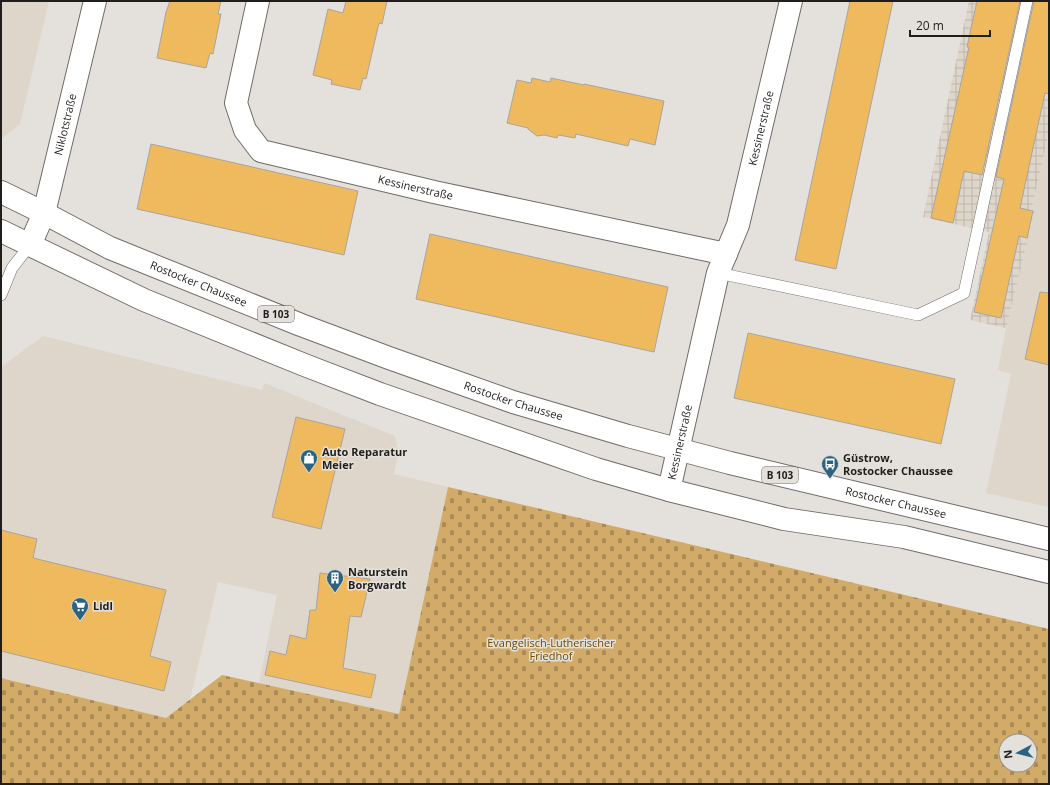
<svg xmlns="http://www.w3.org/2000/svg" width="1050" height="785" font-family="'Open Sans',sans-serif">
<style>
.built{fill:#ded6ca}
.industrial{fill:url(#industrial-grid)}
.cemetery{fill:url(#cemetery-stones);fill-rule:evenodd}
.building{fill:#efba5e;stroke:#a8a49f}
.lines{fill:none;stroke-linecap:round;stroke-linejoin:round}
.lane-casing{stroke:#706d68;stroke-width:12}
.street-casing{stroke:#706d68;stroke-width:24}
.primary-casing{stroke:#706d68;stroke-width:24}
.lane{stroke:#fff;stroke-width:11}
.street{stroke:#fff;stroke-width:22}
.primary{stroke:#fff;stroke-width:22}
.labels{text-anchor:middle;stroke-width:3;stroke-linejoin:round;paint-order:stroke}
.shield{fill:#e4e0db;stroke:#5b5855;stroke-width:1}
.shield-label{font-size:10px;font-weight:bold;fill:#201e1c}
.street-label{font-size:11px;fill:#201e1c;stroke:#e4e0db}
.poi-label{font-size:11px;font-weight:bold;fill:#201e1c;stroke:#e4e0db;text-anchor:start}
.park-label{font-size:11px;fill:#6e4c00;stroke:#e4e0db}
</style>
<defs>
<pattern id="industrial-grid" width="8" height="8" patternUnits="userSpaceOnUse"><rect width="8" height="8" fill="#ded6ca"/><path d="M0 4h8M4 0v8" fill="none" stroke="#beb7ad"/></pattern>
<pattern id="cemetery-stones" width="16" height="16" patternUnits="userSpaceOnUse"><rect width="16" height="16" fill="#d2ab69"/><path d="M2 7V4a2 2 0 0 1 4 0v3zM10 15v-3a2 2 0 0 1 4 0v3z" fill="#aa8b56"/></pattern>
</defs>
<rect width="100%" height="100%" fill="#e4e0db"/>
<g class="built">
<path d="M1,1h48l-29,123 -19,15z"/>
<path d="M1049,131v376l-63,-14 25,-119 -13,-4 8,-42 29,-118 -3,-1z"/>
<path d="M43,336l219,54 2,-7 131,53 3,17 -4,21 54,13 -49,227 -140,-31 18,-88 -59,-13 -28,118 -24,18 -165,-40v-311z"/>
</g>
<path class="industrial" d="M969,1h80v130l-17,77 3,2 -29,118 -36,-8 19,-88 -66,-15z"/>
<path class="cemetery" d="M448,487l601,142v155h-1048v-106l165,40 56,-43 177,39zM1006,741h24v24h-24z"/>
<g class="building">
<path d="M170,1h51l-3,13h3l-8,40 -3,-1 -4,15 -49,-10 9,-46z"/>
<path d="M346,1h41l-5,23 -3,-1 -13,56 -3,-1 -3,12 -29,-6 1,-4 -19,-5 15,-66 15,4z"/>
<path d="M850,1h43l-57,268 -41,-9z"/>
<path d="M977,1h43l-38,174 -18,-4 -11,52 -22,-5 38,-171h-2z"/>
<path d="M1034,1h15v93l-4,-1 -25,115 13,3 -6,27 -8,-2 -18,82 -27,-6 30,-133 -8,-2z"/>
<path d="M532,78l18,4 1,-4 33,7v-1l80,17 -9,44 -25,-6 -2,7 -52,-12 -1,4 -17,-3 -1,3 -13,-3 -7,1 -9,-7v-1l-21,-5 10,-43 14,3z"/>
<path d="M151,144l207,47 -14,64 -207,-46z"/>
<path d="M430,234l238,53 -14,65 -238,-53z"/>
<path d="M1040,292l9,1v72l-24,-6z"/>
<path d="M748,333l207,46 -14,65 -207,-46z"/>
<path d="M296,417l49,12 -24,100 -49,-12z"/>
<path d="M1,530l36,9 -4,19 133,32 -16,66 21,6 -7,29 -163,-40z"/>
<path d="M320,573l50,6 -9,38 -11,-1 -7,52 33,7 -5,23 -106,-23 5,-24 16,4 4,-20 16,4 4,-29h6z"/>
</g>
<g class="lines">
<g class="lane-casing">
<g id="lane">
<path d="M718,273l200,42 46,-22 63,-292"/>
<path d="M1,295l11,-27 18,-23"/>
</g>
</g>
<g class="street-casing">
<g id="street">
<path id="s1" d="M258,1l-22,102 9,27 16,21 173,41 292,62"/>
<path id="s2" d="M30,245l14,-32 51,-212"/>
<path id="s3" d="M669,490l49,-217 20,-48 53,-224"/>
</g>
</g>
<g class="primary-casing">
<g id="primary">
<path id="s4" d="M1,192l43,21 66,35 191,77 88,33 124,44 115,34 102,27 319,76"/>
<path d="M1,231l143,69 163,66 73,28 216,75 73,21 115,29 120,18 145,35"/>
</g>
</g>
<use href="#lane" class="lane"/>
<use href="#street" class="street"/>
<use href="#primary" class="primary"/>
</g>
<defs>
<g id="shop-pin" transform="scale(0.9)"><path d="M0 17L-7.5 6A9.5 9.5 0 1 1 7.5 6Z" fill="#2c637e" stroke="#e4e0db"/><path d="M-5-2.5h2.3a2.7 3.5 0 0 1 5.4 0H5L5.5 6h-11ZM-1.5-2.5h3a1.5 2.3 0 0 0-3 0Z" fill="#fff"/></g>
<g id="bus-pin" transform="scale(0.9)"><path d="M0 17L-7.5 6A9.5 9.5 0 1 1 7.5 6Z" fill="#2c637e" stroke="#e4e0db"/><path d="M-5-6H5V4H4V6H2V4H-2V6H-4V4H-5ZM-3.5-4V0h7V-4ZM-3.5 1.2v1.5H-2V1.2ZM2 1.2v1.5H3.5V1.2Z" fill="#fff"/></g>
<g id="building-pin" transform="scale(0.9)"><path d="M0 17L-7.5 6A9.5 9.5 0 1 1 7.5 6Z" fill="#2c637e" stroke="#e4e0db"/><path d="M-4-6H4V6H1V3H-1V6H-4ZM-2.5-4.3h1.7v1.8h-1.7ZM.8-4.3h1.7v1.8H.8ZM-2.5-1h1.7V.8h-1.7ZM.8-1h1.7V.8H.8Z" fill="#fff"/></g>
<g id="supermarket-pin" transform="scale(0.9)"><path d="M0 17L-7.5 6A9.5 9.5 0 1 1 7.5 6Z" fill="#2c637e" stroke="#e4e0db"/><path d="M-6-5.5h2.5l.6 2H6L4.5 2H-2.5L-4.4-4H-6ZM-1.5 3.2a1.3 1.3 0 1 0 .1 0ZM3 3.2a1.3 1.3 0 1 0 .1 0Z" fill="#fff"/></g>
</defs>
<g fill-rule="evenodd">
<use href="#shop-pin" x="309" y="458"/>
<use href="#bus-pin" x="830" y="464"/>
<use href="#building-pin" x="335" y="578"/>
<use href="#supermarket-pin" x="80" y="606"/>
</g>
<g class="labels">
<g class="shield">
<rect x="258" y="306" width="36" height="16" rx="3"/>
<rect x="762" y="467" width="36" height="16" rx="3"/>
</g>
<g class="shield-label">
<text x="276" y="318">B 103</text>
<text x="780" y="479">B 103</text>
</g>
<g class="street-label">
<text dy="4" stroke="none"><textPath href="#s2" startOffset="126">Niklotstraße</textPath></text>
<text dy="4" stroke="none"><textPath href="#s3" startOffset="374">Kessinerstraße</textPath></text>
<text dy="4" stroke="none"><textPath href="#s1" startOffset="318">Kessinerstraße</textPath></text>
<text dy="4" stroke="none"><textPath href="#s4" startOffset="218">Rostocker Chaussee</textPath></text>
<text dy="4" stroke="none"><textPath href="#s4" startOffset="554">Rostocker Chaussee</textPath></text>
<text dy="4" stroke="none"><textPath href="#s3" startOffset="49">Kessinerstraße</textPath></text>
<text dy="4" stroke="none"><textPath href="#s4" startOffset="950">Rostocker Chaussee</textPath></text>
</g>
<g class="poi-label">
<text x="322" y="456">Auto Reparatur<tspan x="322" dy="13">Meier</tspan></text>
<text x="843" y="462">Güstrow,<tspan x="843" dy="13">Rostocker Chaussee</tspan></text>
<text x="348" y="576">Naturstein<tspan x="348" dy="13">Borgwardt</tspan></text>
<text x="93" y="610">Lidl</text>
</g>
<g class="park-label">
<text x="551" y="647">Evangelisch-Lutherischer<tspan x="551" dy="13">Friedhof</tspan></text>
</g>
</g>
<rect width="1050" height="785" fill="none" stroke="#201e1c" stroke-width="4"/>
<g transform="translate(1018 753) rotate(263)"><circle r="19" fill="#e4e0db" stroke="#96928f"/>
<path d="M0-3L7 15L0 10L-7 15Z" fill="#2c637e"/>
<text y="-6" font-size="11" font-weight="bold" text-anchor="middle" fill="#201e1c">N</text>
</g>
<path d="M910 30v6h80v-6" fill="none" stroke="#201e1c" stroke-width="2"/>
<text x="916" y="30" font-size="12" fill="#201e1c" stroke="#e4e0db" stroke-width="3" paint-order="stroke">20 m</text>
</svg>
